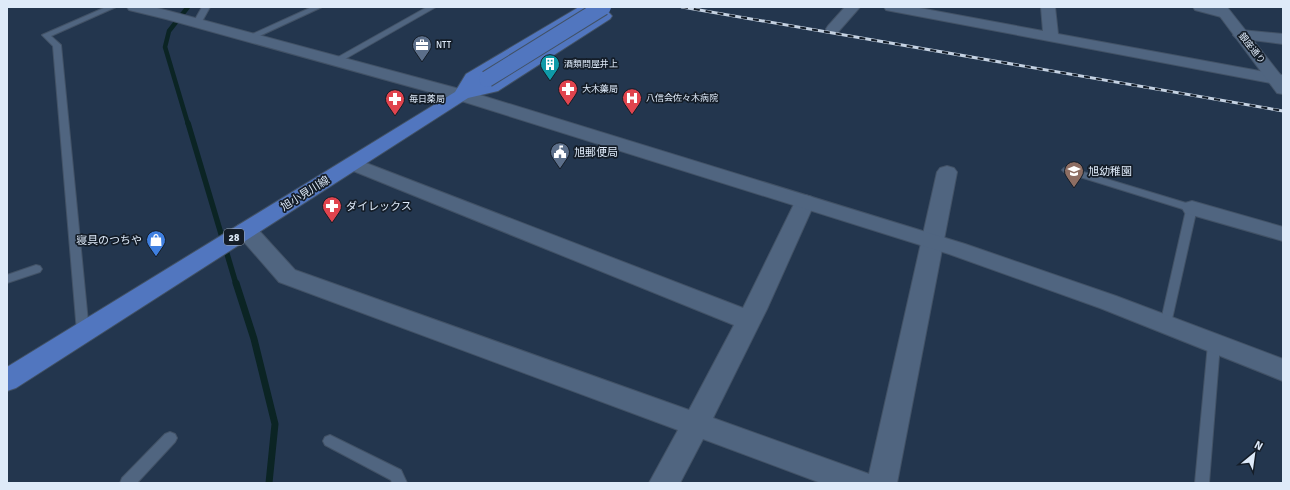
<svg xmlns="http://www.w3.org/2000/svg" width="1290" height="490" font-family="Signika,'Noto Sans JP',sans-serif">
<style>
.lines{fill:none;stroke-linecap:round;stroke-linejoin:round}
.stream-far2{stroke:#0b2424;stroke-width:4.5}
.stream-far1{stroke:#0b2424;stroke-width:5.5}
.stream{stroke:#0b2424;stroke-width:7}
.service-casing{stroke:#425266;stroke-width:2}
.minor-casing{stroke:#425266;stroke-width:2}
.tertiary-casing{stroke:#425266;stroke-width:2}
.primary-casing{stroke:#425266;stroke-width:2}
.service{fill:#506580;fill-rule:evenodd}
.minor{fill:#506580;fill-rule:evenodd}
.tertiary{fill:#506580;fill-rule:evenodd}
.primary{fill:#5176bf;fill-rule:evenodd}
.rail-casing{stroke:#c5d2e2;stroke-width:3}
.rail{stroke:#141d28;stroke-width:2;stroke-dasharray:6;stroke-linecap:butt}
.primary-bridge-casing{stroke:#425266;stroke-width:18;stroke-linecap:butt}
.primary-bridge{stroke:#5176bf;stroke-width:16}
.labels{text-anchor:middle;stroke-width:3.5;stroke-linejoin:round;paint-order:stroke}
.far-poi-label{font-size:9px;fill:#deeaf9;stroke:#141d28;text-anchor:start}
.far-street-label{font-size:9px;fill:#deeaf9;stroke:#141d28}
.shield{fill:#141d28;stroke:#a1acba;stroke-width:1}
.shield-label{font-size:10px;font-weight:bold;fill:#deeaf9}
.poi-label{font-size:11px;fill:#deeaf9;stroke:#141d28;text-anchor:start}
.street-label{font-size:11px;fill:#deeaf9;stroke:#141d28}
</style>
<rect width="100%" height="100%" fill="#23364e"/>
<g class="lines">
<path class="stream-far2" d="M188,7l-19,24 -4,16 23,77"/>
<path class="stream-far1" d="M188,123l48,161"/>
<path class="stream" d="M236,283l18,56 21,85 -6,59"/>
<g class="service-casing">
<g id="service">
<path d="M106,7h10l-65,29 10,9 28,287 -2,3 -4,2 -4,-2 -2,-3 -24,-286 -11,-11z"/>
<path d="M202,7h8l-10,18h-6l-1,-2z"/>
<path d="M312,7h10l-69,32h-6l-1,-2z"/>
<path d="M427,7h9l-98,56h-6l-1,-2z"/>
<path d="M1067,167l129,39 1,2 -27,120 -4,2 -4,-2 -2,-3 26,-115 -122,-38 -2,-2 2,-2z"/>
<path d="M36,265l4,1 2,3 -2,3 -33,11v-8z"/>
<path d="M1214,339l4,2 2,3 -11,139h-14l13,-139 2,-3z"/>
<path d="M170,432l5,2 2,4 -2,4 -38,41h-17l2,-5 43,-44z"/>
<path d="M330,435l71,35 6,13h-15l-1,-3 -66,-35 -2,-4 2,-4z"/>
</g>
</g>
<g class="minor-casing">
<g id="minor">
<path d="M845,7h15l-22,25 -5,1 -5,-1 -2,-3 2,-3z"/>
<path d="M884,7h30l129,24 -2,-24h14l3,27 218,40 6,1 1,6 -7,3 -385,-73 -5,-1z"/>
<path d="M1193,7c11,0 32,-3 39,7l-2,3 -5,1 -30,-8z"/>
<path d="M1241,30l42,4v10l-47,-6 -3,-3 3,-3z"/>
<path d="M353,158l390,150 52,-106 3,-5 7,-2 7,2 3,5 -48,107 -54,109 156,56 68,-302 3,-4 7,-2 7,2 3,4 -60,311h-76l-118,-44 -23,44h-31l29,-53 -399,-148 -41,-47 -3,-5 3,-5 8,-2 8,2 41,45 394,140 45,-85 -388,-157 -3,-4 3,-4z"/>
<path d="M1192,201l91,26v14l-98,-28 -3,-5 3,-5z"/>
</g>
</g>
<g class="tertiary-casing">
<g id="tertiary">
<path d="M127,7h26l16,4 298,80 498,153 151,52 167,63v22l-183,-73 -151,-54 -494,-155 -289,-80 -37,-9z"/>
<path d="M1213,7h14l56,71v16l-6,-1z"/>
</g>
</g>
<g class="primary-casing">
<path id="primary" d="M579,7c10,0 27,0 33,9l-2,3 -112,72 -30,7 -452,290 -9,3v-24l448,-275 11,-18zM587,14l7,3 -99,61 -2,-3h-4z"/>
</g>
<use href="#service" class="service"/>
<use href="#minor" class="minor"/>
<use href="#tertiary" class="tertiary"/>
<use href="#primary" class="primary"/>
<g class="rail-casing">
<path id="rail" d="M682,7l601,104"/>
</g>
<use href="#rail" class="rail"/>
<g class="primary-bridge-casing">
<path id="primary-bridge" d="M487,79l116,-72"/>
</g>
<use href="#primary-bridge" class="primary-bridge"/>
</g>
<defs>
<g id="office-pin" transform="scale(1)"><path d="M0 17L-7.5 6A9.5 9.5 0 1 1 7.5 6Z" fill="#5c6f8a" stroke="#141d28"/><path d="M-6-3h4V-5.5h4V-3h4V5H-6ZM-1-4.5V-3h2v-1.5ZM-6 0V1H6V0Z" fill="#fff"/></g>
<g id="building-pin" transform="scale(1)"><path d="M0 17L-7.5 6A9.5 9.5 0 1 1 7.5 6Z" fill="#0f9aa8" stroke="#141d28"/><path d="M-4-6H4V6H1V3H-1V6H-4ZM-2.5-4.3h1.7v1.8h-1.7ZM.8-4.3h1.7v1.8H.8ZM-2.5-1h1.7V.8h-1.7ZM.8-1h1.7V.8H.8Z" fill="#fff"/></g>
<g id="pharmacy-pin" transform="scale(1)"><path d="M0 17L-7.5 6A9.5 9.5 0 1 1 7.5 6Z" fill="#e0444e" stroke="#141d28"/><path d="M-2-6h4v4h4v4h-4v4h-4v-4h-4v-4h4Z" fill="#fff"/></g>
<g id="hospital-pin" transform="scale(1)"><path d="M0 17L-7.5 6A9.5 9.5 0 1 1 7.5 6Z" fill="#e0444e" stroke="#141d28"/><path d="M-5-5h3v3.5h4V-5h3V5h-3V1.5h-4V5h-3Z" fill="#fff"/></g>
<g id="civic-pin" transform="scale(1)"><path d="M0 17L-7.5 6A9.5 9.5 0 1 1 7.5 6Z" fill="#5c6f8a" stroke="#141d28"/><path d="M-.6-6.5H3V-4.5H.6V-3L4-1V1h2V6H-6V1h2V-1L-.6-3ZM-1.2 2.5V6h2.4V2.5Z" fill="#fff"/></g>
<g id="school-pin" transform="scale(1)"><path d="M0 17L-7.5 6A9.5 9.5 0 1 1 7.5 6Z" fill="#8d6e63" stroke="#141d28"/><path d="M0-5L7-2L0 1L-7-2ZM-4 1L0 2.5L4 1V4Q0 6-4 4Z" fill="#fff"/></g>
<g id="shop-pin" transform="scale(1)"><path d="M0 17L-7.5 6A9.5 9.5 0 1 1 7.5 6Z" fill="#3f7fe0" stroke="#141d28"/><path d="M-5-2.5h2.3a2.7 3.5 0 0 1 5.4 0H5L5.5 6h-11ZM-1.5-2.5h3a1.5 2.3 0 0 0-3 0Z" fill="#fff"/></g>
</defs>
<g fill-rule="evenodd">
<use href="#office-pin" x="422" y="45"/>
<use href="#building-pin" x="550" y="64"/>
<use href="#pharmacy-pin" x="568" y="89"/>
<use href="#hospital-pin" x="632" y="98"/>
<use href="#pharmacy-pin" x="395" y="99"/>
<use href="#civic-pin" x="560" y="152"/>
<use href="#school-pin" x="1074" y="171"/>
<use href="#pharmacy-pin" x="332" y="206"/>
<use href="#shop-pin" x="156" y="240"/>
</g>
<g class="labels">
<g class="far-poi-label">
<text x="436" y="48">NTT</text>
<text x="564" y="67">酒類問屋井上</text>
<text x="582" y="92">大木藥局</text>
<text x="646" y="101">八信会佐々木病院</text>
<text x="409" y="102">毎日薬局</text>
</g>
<g class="far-street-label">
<text transform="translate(1252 48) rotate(52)" y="3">銀座通り</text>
</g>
<rect class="shield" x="224" y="229" width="20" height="16" rx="3"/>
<g class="shield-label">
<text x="234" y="241">28</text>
</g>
<g class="poi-label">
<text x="574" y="156">旭郵便局</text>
<text x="1088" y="175">旭幼稚園</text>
<text x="346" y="210">ダイレックス</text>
<text x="142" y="244" text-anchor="end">寝具のつちや</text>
</g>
<g class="street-label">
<text transform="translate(305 193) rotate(-32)" y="4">旭小見川線</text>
</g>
</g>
<rect width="1290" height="490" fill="none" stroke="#deeaf9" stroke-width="16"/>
<g transform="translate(1254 454) rotate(29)" stroke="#141d28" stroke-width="3" paint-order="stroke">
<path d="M0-3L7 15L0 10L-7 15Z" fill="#deeaf9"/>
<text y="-6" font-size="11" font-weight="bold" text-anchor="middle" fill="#deeaf9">N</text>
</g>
</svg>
